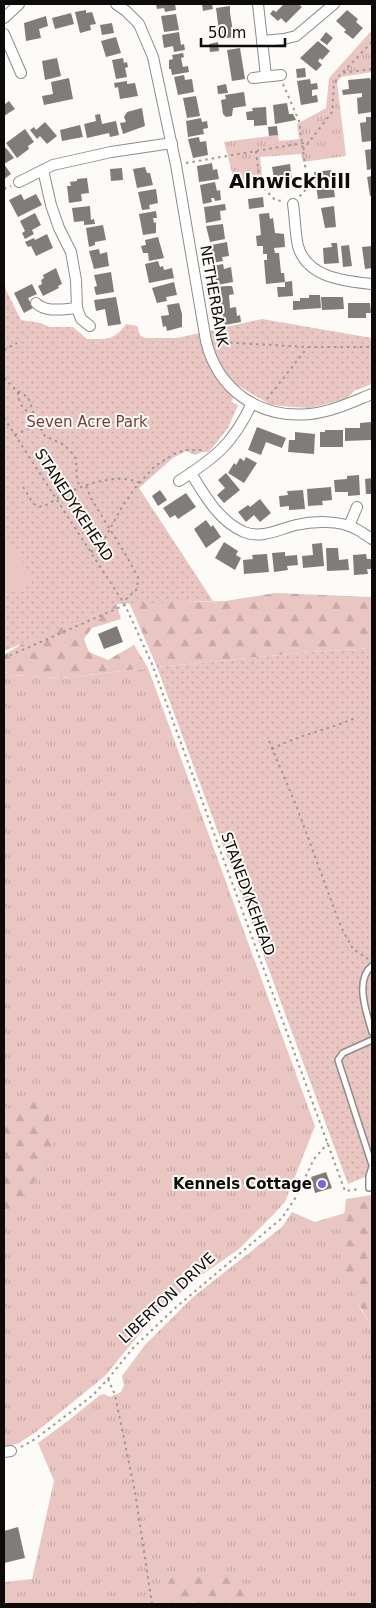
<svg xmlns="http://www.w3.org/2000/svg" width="376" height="1608" font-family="'DejaVu Sans',sans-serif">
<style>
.grass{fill:url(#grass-tufts)}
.forest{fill:url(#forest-firs)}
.park{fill:url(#park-dots)}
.pitch{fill:#eac6c3}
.building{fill:#807c79}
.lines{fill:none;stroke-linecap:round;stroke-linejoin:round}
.lane-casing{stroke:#8e8c88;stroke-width:8}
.street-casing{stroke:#8e8c88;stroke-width:12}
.path{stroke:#9b9997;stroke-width:2;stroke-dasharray:2.5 4;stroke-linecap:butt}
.lane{stroke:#fff;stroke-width:5}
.street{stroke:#fff;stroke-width:10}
.poi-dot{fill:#8361dc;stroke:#fdfbf7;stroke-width:2}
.labels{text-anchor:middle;stroke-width:4;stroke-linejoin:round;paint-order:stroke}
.street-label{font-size:15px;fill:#0c0b0a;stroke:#fdfbf7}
.park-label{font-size:15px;fill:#733e3b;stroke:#fdfbf7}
.poi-label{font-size:15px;font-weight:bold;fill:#0c0b0a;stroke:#fdfbf7;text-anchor:end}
.district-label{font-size:20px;font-weight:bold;fill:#0c0b0a;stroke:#fdfbf7}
</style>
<defs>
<pattern id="grass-tufts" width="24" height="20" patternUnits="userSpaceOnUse" patternTransform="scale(1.25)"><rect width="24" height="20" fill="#eac6c3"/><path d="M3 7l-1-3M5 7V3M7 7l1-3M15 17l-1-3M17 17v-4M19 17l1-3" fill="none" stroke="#c8a9a6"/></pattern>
<pattern id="forest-firs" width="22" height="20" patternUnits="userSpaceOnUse" patternTransform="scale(1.25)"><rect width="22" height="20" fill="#eac6c3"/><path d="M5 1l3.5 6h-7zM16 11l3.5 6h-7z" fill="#c8a9a6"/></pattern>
<pattern id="park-dots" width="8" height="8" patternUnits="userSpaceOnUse" patternTransform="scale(1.25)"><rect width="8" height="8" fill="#eac6c3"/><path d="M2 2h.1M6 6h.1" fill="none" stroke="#c8a9a6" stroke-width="1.8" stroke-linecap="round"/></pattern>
</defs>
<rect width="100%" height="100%" fill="#fdfbf7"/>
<g class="grass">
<path d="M372,30v42l-31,5 -4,5 9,74 -43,6 -2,-8 -41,3 3,28 -27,2 -12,-45 54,-7 1,6 20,-2 -2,-15 29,-16 3,-30z"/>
<path d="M148,668l167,458 -30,76 -13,14 -33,33 -46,32 -42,39 -46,56 -69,56 -17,11 -15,4v-777l6,5 52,3z"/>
<path d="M292,1212l23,10 30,-9 -3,41 18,54 12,19v277h-368v-22l28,-3 22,-98 -16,-38 31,-23 31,-25 4,-1 6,3 11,-5 3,-7 -2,-9 23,-31 48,-48 89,-70z"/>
</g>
<g class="forest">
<path d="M4,312l184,290 38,-1 49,-8 97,4v51l-73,5 -142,14z"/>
<path d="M114,597l7,22 -29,9 -8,11 5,13 19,8 26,-15 14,23 -86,10 -52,-3 -6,-5v-15l84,-52z"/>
<path d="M25,1098l22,8 5,30v22l-28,37 -20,18v-99z"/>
<path d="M372,1195v132c-14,-22 -27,-47 -30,-73 -1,-17 2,-37 4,-55z"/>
<path d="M218,1571l27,19 1,14h-21l-21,-8 -5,8h-43l15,-26z"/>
</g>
<g class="park">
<path d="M4,280l2,10 15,30 20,3 8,4h24l14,12c19,0 27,2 39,-15l11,2 3,9 5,3h32l85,-19 110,19v46l-18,7 -8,8 -36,9 -30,-2 -11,-2 -30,-18 -8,16 7,3 -10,23 -19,24h-7l-7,3 -9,-4 -13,7 -34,30 74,113 -95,3 -114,47z"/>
<path d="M372,648v526l-24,10 -191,-517 142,-14z"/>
</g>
<path class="pitch" d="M4,532l29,47 -29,19z"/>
<g class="building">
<path d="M156,4h19l1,6 -11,2 -1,-4 -7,1z"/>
<path d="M202,4h10l1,5 -10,2z"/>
<path d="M284,4h14l4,3 -16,16 -5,-5 -3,3 -8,-7 3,-4 3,2z"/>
<path d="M230,6v7l4,24 -14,2 -4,-31z"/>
<path d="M86,10v3l6,-1 4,12 -6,1 1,5 -11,3 -5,-21z"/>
<path d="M347,10l11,9 -2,3 7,6 -10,11 -9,-7 2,-2 -10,-9z"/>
<path d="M71,13l3,11 -19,5 -3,-11z"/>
<path d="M176,14l3,16 -15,2 -3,-16z"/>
<path d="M46,16l2,10 -9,3 2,9 -15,3 -2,-18z"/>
<path d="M112,23l2,10 -12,2 -2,-10z"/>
<path d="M179,32l2,13 3,-1 1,6 -11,2 -1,-6 -9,2 -2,-13z"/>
<path d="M326,32l7,6 -6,7 -7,-5z"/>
<path d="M116,37l5,16 -15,4 -5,-16z"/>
<path d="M318,41l12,10 -8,9 -2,-2 -2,3 4,4 -6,6 -16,-13z"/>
<path d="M218,42l1,9 -9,1 -1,-8z"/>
<path d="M240,48l5,31 -13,2 -5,-31z"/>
<path d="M183,53l1,4 -3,1 2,9 5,-1 1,6 -17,3 -1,-6h-2v-9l4,-1 -1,-4z"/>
<path d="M57,58l4,18 -16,4 -3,-19z"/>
<path d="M123,58l1,5 3,-1 1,5 -3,1 2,9 -11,2 -4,-19z"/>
<path d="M305,68l1,9 -9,1 -1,-9z"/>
<path d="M184,75l1,5 7,-1 2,13 -16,3 -4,-18z"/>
<path d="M69,78l4,21 -29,6 -2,-9 11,-2 -2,-12z"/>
<path d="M370,78l2,6v28l-14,2 -1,-16 5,-1v-4l-19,2 -1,-5 7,-1 -1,-9z"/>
<path d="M310,79l1,5 6,-1 1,6 -6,1v6l5,-1 1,7 -17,3 -4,-24z"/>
<path d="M127,81v3l8,-1 3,13 -18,3 -2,-12 -3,1 -1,-5z"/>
<path d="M226,84l2,9 -10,1 -1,-8z"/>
<path d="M244,92l2,14 -13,2 -1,8 -6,1 -3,-3 -2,-14 5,-1 -1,-4z"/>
<path d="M196,96l4,20 -13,2 -4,-20z"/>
<path d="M9,101l6,8 -11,7v-11z"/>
<path d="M287,103l2,11h4l3,6 -21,4 -2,-19z"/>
<path d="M266,107l1,18 -13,1v-6h-7l-1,-8 7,-1 -1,-3z"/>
<path d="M142,108l3,18 -22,8 -3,-11 6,-1 -2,-5 3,-5z"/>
<path d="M100,114l2,10 14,-3 3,14 -9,2 -1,-4 -22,5 -3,-14 12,-3 -1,-6z"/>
<path d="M366,117h6v24l-10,1 -2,-19 6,-1z"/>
<path d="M201,118l1,4 5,-1 1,7 -5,1 1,5 -16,3 -2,-16z"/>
<path d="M45,122l12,14 -10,8 -7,-8 -3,3 -7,-9 4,-3 2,3z"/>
<path d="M80,125l3,12 -21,4 -2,-11z"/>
<path d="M277,126l1,9 -9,1 -1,-9z"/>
<path d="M25,129l9,13 -6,4 1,3 -12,9 -11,-15z"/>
<path d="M199,137l1,5 6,-1 2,14 -15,3 -5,-19z"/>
<path d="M6,148l8,10 -10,6 7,10 -7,5v-30z"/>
<path d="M372,149v20l-5,1 -2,-20z"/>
<path d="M212,163l1,7 4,-1 2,10 -20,3 -2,-16z"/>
<path d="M290,164l2,17 -17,2 -3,-16z"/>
<path d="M145,167l2,6h3l3,12 -16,3 -4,-19z"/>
<path d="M122,168l1,12 -12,1 -1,-12z"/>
<path d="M331,170l4,27 -17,2 -4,-27z"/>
<path d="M372,176v19l-2,1 -3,-19z"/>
<path d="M87,178l2,15 -8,1 1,7 -13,2 -2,-17h4l-1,-4 7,-1v-2z"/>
<path d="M215,182l2,9 3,-1 1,10 -6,1 -1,-3h-3l1,4 -9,2 -3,-19z"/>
<path d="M156,189l2,14 -9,2 1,4 -8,1 -4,-18z"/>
<path d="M21,194l3,6 12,-6 6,11 -24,12 -9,-17z"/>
<path d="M263,197l1,10 -15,2 -1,-10z"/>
<path d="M225,204l1,6 -6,1 1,9 -15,3 -2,-16z"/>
<path d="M90,206l1,14 3,-1 1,5 -11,1v-4l-10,1 -2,-14z"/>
<path d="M334,206l2,21 -11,1 -4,-20z"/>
<path d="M156,211l1,7h-4l1,5 2,-1v11l-13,2 -4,-21z"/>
<path d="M35,213l6,12 -9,5 2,4 -9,5 -3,-6 3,-2 -5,-10z"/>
<path d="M269,213l1,6 3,-1 2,15 9,1 1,13 -11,1 1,5h4l2,20h3l1,9 -19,2 -2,-24h3v-6h-4v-8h-6l-1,-10 5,-1 -2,-21z"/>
<path d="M223,224l2,15 -15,3 -4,-16z"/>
<path d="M103,225l3,15 -11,2v3l-6,2 -3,-19z"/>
<path d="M47,234l6,14 -17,8 -5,-10 -3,1 -3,-5 9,-4 1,2z"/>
<path d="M158,237l6,21 -15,3 -1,-8h-5l-2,-7 5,-1 -1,-5z"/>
<path d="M227,242l2,14 -7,1 1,4 -11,2 -1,-18z"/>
<path d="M331,243h6l2,20 -15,1 -1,-16 9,-1z"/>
<path d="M349,245l3,21 -9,1 -2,-21z"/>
<path d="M372,246v22l-7,1 -3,-22z"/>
<path d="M99,249l1,5 7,-2 2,14 -15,3 -5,-18z"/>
<path d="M158,261l2,6 3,-1 1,4 8,-2 2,10 -25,5 -4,-19z"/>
<path d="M223,264l1,5 7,-2 2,15 -16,3 -4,-19z"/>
<path d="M56,268l6,16 -4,2 1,2 -16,8 -5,-10 4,-2 -1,-4 3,-2 -1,-3z"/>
<path d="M111,272l3,20 -18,3 -2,-8 3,-1 -3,-11z"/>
<path d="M292,281l1,15 -15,1 -1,-10h8v-5z"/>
<path d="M174,282l3,13 -11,2 1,4 -10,2 -5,-15z"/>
<path d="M32,284l5,10 -9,4 5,10 -9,5 -10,-20z"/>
<path d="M227,286h5l2,8 -5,1 1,13 6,-1 1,9 3,-1 1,7 -16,3 -6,-26h-2l-1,-4h2l-1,-8z"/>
<path d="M309,295h11l1,13 -28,2v-9h7v-3h9z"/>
<path d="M116,297l5,27 -13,2 -3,-17 -9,2 -2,-11z"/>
<path d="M321,297h22l1,12 -22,1z"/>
<path d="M179,303l3,11v13l-15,4 -1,-5 -3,1 -2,-11 8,-1 -2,-10z"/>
<path d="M348,303h22l1,10h-5v5h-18z"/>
<path d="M371,422v18l-26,1v-13h15v-5z"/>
<path d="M257,427l29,11 -4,10 -16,-6 -5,13 -13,-5z"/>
<path d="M325,430h18v17h-23v-15h5z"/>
<path d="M295,432l20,2 -1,20 -26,-2 1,-12h6z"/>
<path d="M246,457l11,6 -13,20 -16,-10 6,-10 2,2 4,-7 4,3z"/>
<path d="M226,473l14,17 -16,13 -7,-8 8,-7 -7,-8z"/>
<path d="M359,475l1,20 -12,1v-4h-13l-1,-12 13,-1v-3z"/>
<path d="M372,478v16h-6l-1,-15z"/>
<path d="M331,487l1,13 -10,1 1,4 -15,1 -1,-17z"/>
<path d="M160,490l7,10 -9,6 -6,-10z"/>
<path d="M303,490l2,19 -16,1v-4l-9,1 -1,-11 9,-1 -1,-4z"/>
<path d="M186,493l10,14 -18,12 -3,-4 -5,3 -7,-10z"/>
<path d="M260,499l11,14 -11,9 -6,-7 -8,7 -8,-10 10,-7 2,2z"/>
<path d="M206,520l5,7 2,-2 8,12 -15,11 -12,-19z"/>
<path d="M224,542l14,9 -2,4 5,3 -6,12 -20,-12z"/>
<path d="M322,543l2,23 -21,2 -1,-12 11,-1 -1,-11z"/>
<path d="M326,548h12l1,12 9,-1 1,11 -22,1z"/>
<path d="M285,552v4l12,-1 1,10 -11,1 1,4 -14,2 -2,-19z"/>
<path d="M267,554l2,18 -25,2 -1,-14 10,-1 -1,-4z"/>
<path d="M366,554l1,5h5v10h-5l1,5 -14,1 -1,-20z"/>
<path d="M117,626l6,16 -19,7 -6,-15z"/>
<path d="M326,1172l6,16 -17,5 -4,-16z"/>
<path d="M18,1527l7,31 -21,5v-32z"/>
</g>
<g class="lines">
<g class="lane-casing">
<g id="lane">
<path d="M372,966c-18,14 -5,48 0,66"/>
<path d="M372,1040l-29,13 -5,7 34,105"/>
<path d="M369,1188v-12l3,-9"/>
</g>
</g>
<g class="street-casing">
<g id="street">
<path d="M116,4l10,7 13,13 14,33 23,108 30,176c12,49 53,78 104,73 21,-2 42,-12 62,-20"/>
<path d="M258,4l8,72"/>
<path d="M4,18l15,-14"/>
<path d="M4,34l17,39"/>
<path d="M262,41l22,-2 12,-3 38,-32"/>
<path d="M253,78l28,-3"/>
<path d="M19,182l34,-17 58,-13 61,-9"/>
<path d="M293,204c2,13 2,29 5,42 9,32 47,35 74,38"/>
<path d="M36,303c10,10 27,6 41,5l-1,-28 -5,-28 -12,-24 -8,-23 -8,-35"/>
<path d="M77,308l4,11 9,7"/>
<path d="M191,473c14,23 28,48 53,59 18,7 35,-3 52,-7 17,-4 44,-5 60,4 6,3 11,7 16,10"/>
<path d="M179,481c37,-24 54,-37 73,-78"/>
<path d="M349,526l8,-19"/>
<path d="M4,1452l7,-1"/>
</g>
</g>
<g class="path">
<path d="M343,72l29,-30"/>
<path d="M283,84l16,37 9,66 -9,10"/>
<path d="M303,150l29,-38 2,-28 3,-6 5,-5 30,-4"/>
<path d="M256,151l4,33 15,16 8,1"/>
<path d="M186,163l123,-21"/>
<path d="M4,189l7,-3"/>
<path d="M217,342l91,5h64"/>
<path d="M4,350l13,-7"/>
<path d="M4,378l12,12 12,7 8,23 9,16 19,9 9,9 3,5 1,22 4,7"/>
<path d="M18,392c0,11 5,18 15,23"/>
<path d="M267,399l40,-51"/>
<path d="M4,418l121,187 27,59 193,527 15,-2"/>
<path d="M15,435l23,-11"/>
<path d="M86,486l6,14 35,57 11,20 -1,12 -14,13"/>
<path d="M23,487c4,5 8,16 14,19 8,3 17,-7 24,-10 22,-11 55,-24 79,-13"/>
<path d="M91,552l14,-14 17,-31 13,-19 20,-22 19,-12 11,-4h18"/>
<path d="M4,658l121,-53"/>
<path d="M269,741l27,64 45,122 12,22 15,10"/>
<path d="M272,749c26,-14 56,-19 83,-31"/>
<path d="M108,1379l7,16 20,97 17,112"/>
<path d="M21,1447l14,-8 57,-43 16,-17 25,-31 41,-39 108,-91 14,-21 18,-38 14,-16"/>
</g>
<use href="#lane" class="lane"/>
<use href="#street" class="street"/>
</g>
<circle class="poi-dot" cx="322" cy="1184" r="5"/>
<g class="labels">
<g class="street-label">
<text transform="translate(214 296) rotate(80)" y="5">NETHERBANK</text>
<text transform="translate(74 505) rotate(57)" y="5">STANEDYKEHEAD</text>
<text transform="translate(248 894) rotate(70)" y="5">STANEDYKEHEAD</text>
<text transform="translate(167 1298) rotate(-43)" y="5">LIBERTON DRIVE</text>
</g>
<g class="park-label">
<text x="87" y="427">Seven Acre Park</text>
</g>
<g class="poi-label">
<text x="312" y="1189">Kennels Cottage</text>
</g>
<g class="district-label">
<text x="290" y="188">Alnwickhill</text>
</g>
</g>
<rect width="376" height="1608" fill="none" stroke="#0c0b0a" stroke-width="10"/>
<path d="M201 38v8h84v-8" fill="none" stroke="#0c0b0a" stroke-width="2.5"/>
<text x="208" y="38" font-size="15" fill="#0c0b0a" stroke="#fdfbf7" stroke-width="4" paint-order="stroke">50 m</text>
</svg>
